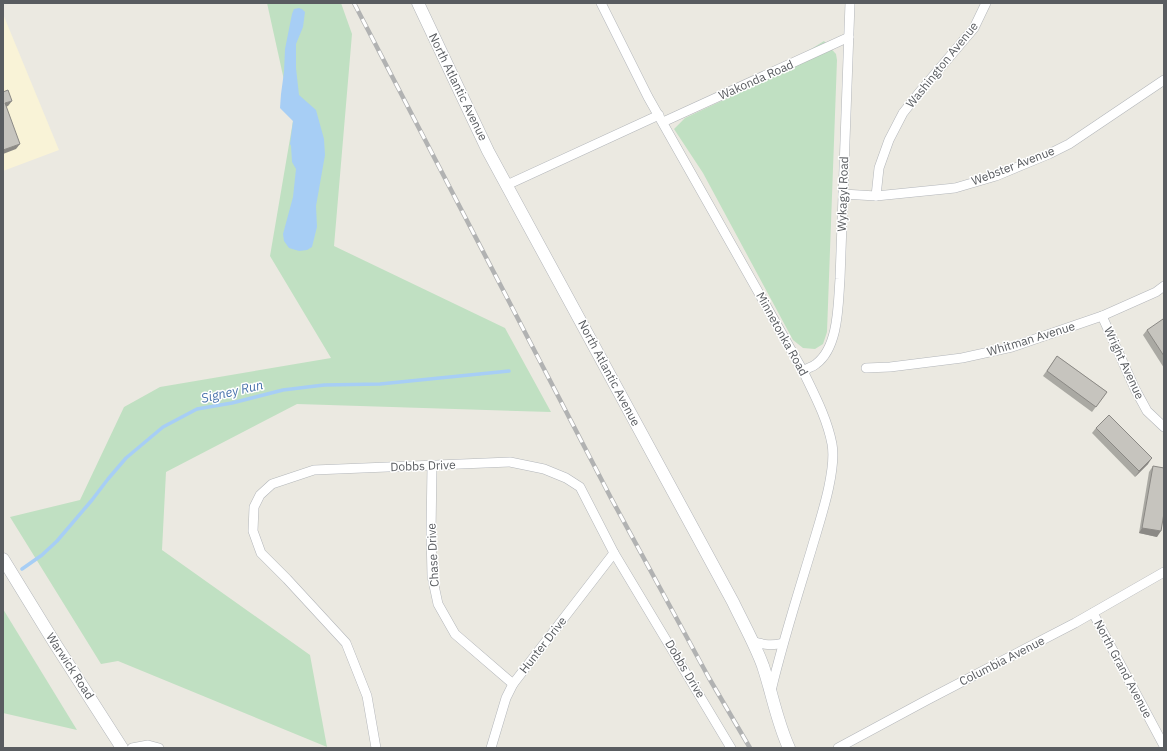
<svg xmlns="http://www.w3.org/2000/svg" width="1167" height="751" font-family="'IBM Plex Sans',sans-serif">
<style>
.commercial{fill:#f9f3d7}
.green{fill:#c0e0c2}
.water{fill:#a7cef5}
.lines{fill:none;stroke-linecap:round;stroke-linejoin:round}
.stream{stroke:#a7cef5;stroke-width:3.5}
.minor-casing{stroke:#b3b6ba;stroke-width:10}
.tertiary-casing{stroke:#b3b6ba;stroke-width:13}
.minor{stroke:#fff;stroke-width:9}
.tertiary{stroke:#fff;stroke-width:12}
.rail-casing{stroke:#b1b2b2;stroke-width:4.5}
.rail{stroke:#fff;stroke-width:3;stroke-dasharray:9;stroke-linecap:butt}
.wall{fill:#aaa9a3}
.shaded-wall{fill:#8b8985}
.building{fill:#c6c4be;stroke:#8b8985}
.labels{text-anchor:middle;stroke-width:3;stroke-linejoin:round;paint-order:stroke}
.street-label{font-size:12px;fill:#595c60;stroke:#fff}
.water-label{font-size:13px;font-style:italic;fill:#4a74ac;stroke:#fff}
</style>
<rect width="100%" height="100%" fill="#ebe9e1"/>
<path class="commercial" d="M3,14l56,136 -56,21z"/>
<g class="green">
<path d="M267,3h74l11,31 -18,212 171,82 46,84 -254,-8 -131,68 -4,78 148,105 17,92 -209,-86 -17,3 -91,-147 70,-17 44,-93 36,-20 171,-29 -61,-102 23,-135z"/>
<path d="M824,41l12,13 1,6 -10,272 -4,12 -8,5 -12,-1 -10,-8 -90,-167 -29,-44 11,-11 111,-52 4,-10z"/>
<path d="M3,609l74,121 -74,-17z"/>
</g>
<path class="water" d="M299,8l3,1 3,3 -2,15 -7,17v24l3,27 17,15 8,29 1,16 -9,51 1,21 -5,20 -5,3 -8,1 -10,-3 -5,-7 -1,-7 10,-37 3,-28 -4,-7 -1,-16 -1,-2 3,-23 -13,-13 1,-14 3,-22 1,-23 7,-35 2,-5z"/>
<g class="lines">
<path class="stream" d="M22,569l20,-14 15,-14 35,-41 16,-21 18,-21 37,-31 34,-18 35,-6 51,-13 41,-5 56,-1 129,-13"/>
<g class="minor-casing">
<g id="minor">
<path d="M601,3l47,94 155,274c11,23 24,47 29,73 5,28 -13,79 -21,107 -14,46 -29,93 -40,140"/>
<path d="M663,122l186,-85"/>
<path d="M507,185l152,-70"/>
<path d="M843,194l33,2 79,-8 41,-12 53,-22 20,-10 95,-64"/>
<path d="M876,196l3,-28 10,-28 14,-27 15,-19 56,-66 12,-25"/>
<path d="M1102,316l33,73 12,22 17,16"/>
<path d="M866,368l24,-1 72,-9 50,-11 90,-31 54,-24 8,-6"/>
<path d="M803,371c4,-3 10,-4 13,-7 23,-17 22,-60 24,-85l10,-276"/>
<path d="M432,466l-1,67 1,43 6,28 17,30 58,50"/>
<path d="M1093,613l71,133"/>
<path d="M752,641c12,4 20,5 31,2"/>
<path d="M132,748l16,-3 11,3"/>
<path d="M376,748l-9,-52 -21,-53 -59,-64 -26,-26 -8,-22 1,-24 6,-12 12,-11 42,-14 196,-8 34,7 22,9 14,9 34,66 117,195"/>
<path d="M491,748l15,-50 7,-14 101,-131"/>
<path d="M838,748l89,-48 148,-77 89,-51"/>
</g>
</g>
<g class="tertiary-casing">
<g id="tertiary">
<path d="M418,3l70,148 245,451c10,21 22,42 30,64 9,27 14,56 26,82"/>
<path d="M3,559l51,83 68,106"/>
</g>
</g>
<use href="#minor" class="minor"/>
<use href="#tertiary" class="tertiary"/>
<g class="rail-casing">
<path id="rail" d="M354,3l257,495 98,180 41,70"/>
</g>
<use href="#rail" class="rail"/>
</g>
<g class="wall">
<path d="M1164,321v47l-21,-33 4,-5z"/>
<path d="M1057,356l50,36 -15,20 -49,-36z"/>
<path d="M1096,428l52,36 -13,13 -43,-44z"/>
<path d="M1153,466l4,71 -18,-4 10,-61z"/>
</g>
<g class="shaded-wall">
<path d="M12,101l-4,5 -5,2 2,-5z"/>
<path d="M20,144l-4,5 -13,5v-4z"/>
<path d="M1152,458l-4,6 -13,13 4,-6z"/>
<path d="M1142,528l19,3 -4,6 -18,-4z"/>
</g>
<g class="building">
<path d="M8,90l4,11 -7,2 15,41 -17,6v-58z"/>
<path d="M1163,319l1,2v35l-17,-26z"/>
<path d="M1057,356l50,36 -11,15 -49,-36z"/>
<path d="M1109,415l43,43 -13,13 -43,-43z"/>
<path d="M1153,466l11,2v45l-3,18 -19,-3z"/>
</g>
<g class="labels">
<g class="street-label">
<text transform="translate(942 65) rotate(-51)" y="4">Washington Avenue</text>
<text transform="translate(756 80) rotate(-24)" y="4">Wakonda Road</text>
<text transform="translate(458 87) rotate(64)" y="4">North Atlantic Avenue</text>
<text transform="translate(1013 166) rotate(-21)" y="4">Webster Avenue</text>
<text transform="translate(843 194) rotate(-88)" y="4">Wykagyl Road</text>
<text transform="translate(782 334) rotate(61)" y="4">Minnetonka Road</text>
<text transform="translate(1031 339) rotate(-17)" y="4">Whitman Avenue</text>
<text transform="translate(1124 363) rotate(65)" y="4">Wright Avenue</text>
<text transform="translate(609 373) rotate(62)" y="4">North Atlantic Avenue</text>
<text transform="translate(423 466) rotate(-2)" y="4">Dobbs Drive</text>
<text transform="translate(433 555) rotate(-93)" y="4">Chase Drive</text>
<text transform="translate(543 645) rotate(-52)" y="4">Hunter Drive</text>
<text transform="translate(1002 661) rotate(-27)" y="4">Columbia Avenue</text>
<text transform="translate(70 666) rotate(57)" y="4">Warwick Road</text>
<text transform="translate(685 669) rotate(59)" y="4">Dobbs Drive</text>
<text transform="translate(1123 669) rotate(62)" y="4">North Grand Avenue</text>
</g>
<g class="water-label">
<text transform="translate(232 391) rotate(-13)" y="5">Signey Run</text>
</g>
</g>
<rect width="1167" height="751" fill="none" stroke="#595c60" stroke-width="8"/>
</svg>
